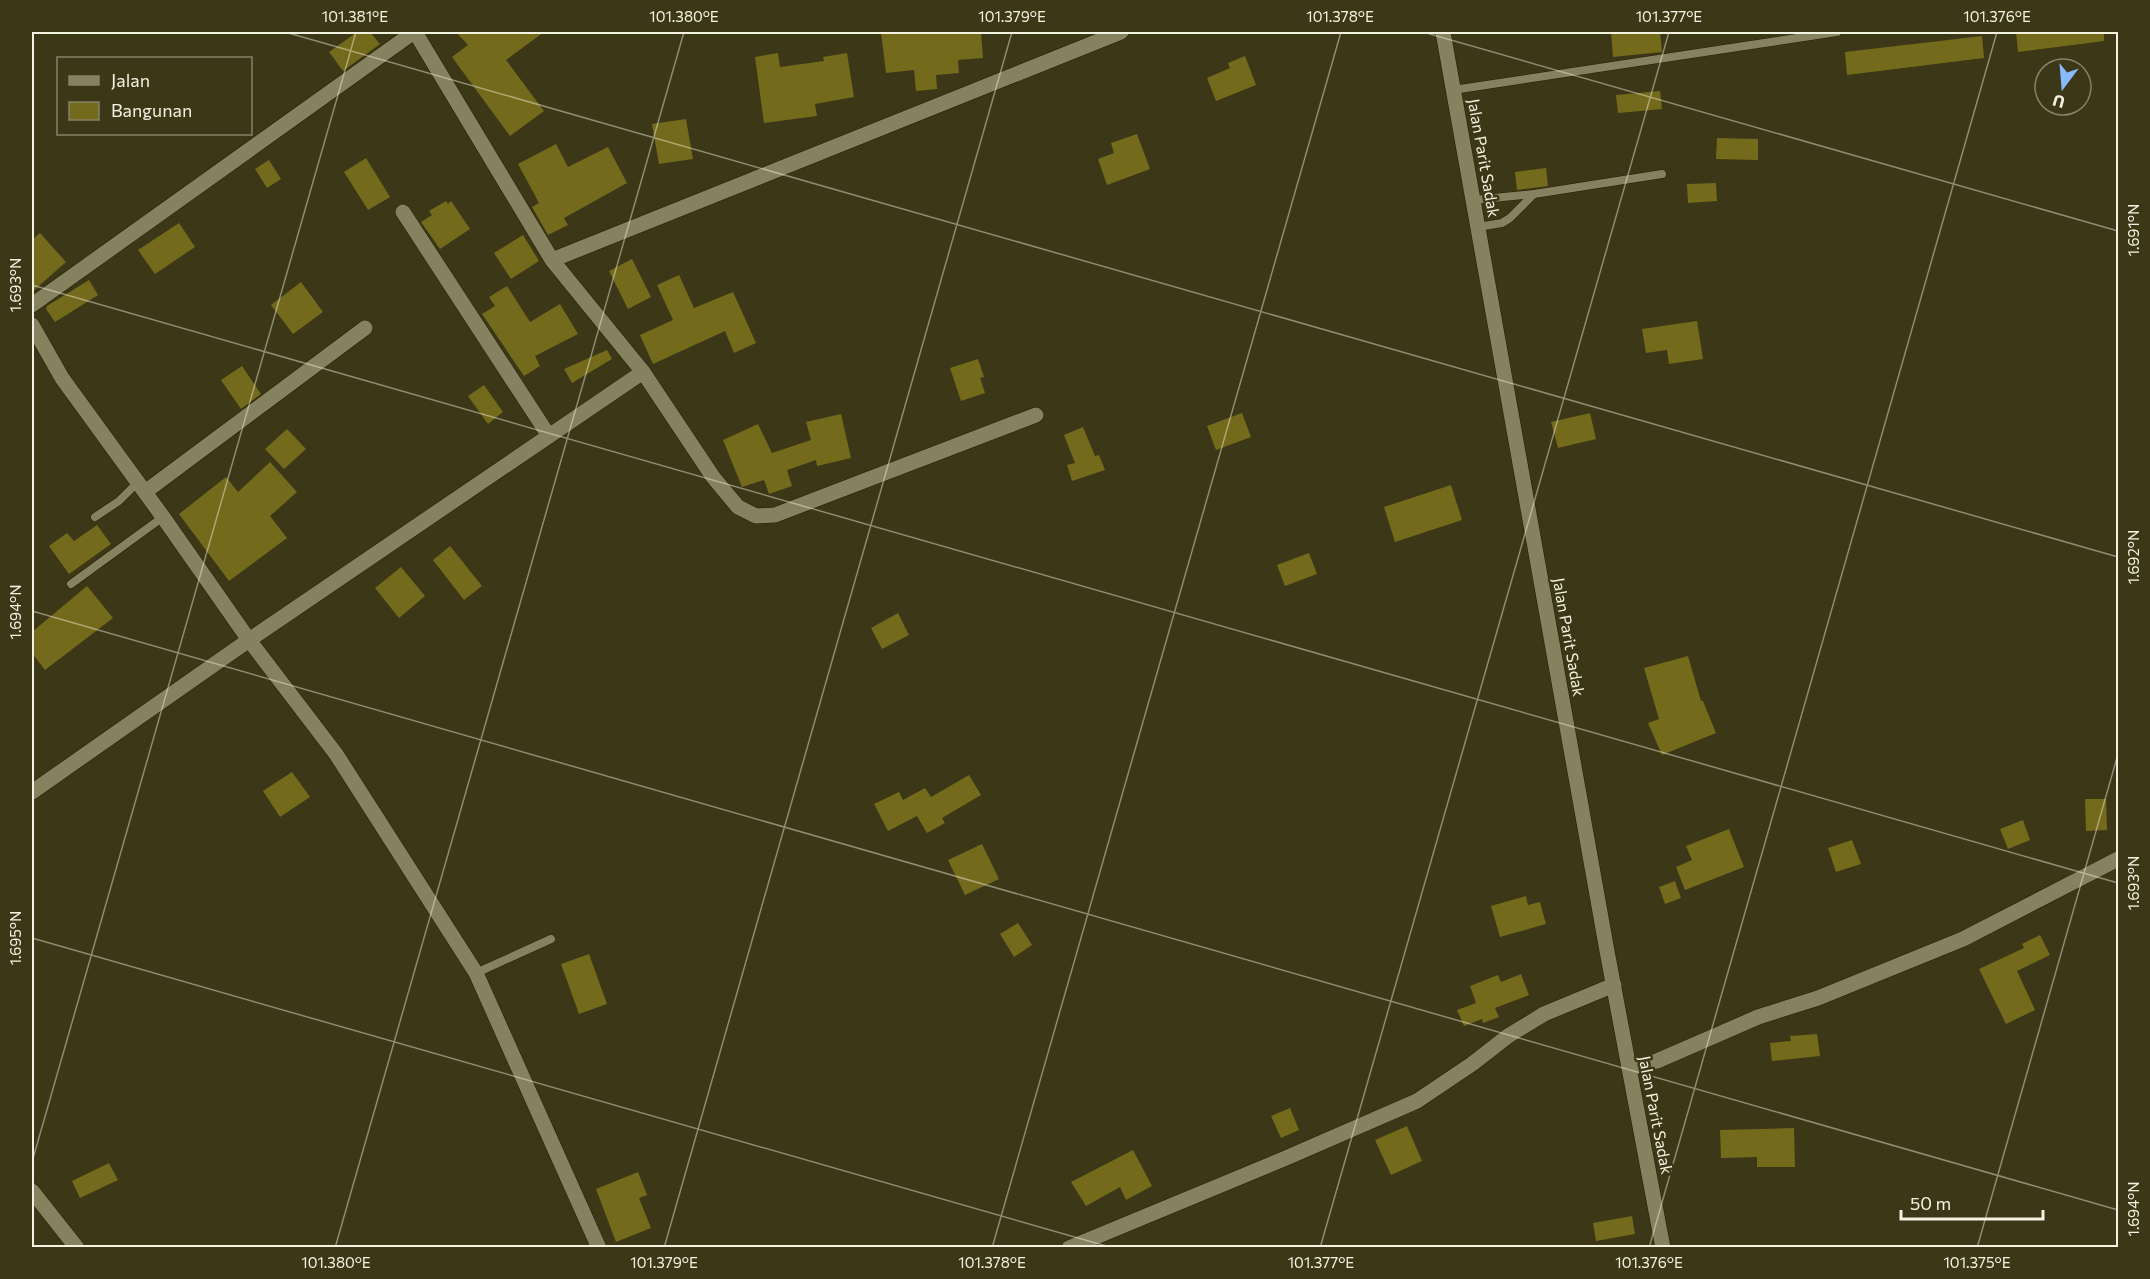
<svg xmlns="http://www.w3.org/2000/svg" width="2150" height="1279" font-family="Commissioner,sans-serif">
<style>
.building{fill:#746a1c}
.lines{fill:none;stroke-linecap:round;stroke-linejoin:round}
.lane-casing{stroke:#231e00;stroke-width:9}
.street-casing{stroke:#231e00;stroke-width:16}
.lane{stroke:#868260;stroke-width:8}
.street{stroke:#868260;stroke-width:15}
.ticks{fill:none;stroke:#f4f2e0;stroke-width:1.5;stroke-opacity:0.45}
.labels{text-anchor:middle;stroke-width:5;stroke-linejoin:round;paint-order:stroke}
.street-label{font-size:16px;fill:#f4f2e0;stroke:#3b3717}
.neatline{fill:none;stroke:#f4f2e0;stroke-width:2}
.ticks-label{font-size:15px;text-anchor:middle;fill:#f4f2e0}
</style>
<rect width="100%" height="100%" fill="#3b3717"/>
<g class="building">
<path d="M357,32h13l10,12 -37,27 -14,-19z"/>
<path d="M456,32h88l-38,28 38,51 -34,25 -58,-79 16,-12z"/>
<path d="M881,32h100l2,26 -25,2 1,13 -23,2 1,14 -21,2 -2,-21 -28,3z"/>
<path d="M1611,32h49l2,20 -49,5z"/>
<path d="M2016,32h88v9l-86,11z"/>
<path d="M1982,36l2,22 -137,17 -2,-23z"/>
<path d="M778,53l2,14 44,-6 -1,-4 24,-4 7,44 -39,7 2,12 -53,7 -9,-66z"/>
<path d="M1245,56l11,29 -40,16 -9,-23 23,-10 -2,-5z"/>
<path d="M1660,91l2,18 -44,4 -2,-18z"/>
<path d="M686,119l7,40 -34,5 -7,-40z"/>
<path d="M1137,134l13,35 -43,16 -9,-26 16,-6 -3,-10z"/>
<path d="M1717,138l41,1v21l-42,-1z"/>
<path d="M556,144l12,23 40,-20 19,36 -63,35 4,7 -20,10 -16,-28 7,-4 -21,-39z"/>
<path d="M366,158l24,39 -22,13 -24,-38z"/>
<path d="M269,160l12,19 -14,9 -12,-19z"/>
<path d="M1546,168l2,18 -31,4 -2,-18z"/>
<path d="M1716,183l1,18 -29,2 -1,-19z"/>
<path d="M446,201l2,3 3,-3 19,28 -30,20 -19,-27 11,-7 -3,-4z"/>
<path d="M179,223l16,24 -40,27 -17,-24z"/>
<path d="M40,233l26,29 -34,30v-52z"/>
<path d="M523,235l16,26 -28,18 -17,-26z"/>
<path d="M632,259l19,38 -23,12 -19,-38z"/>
<path d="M679,275l15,33 39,-16 23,51 -22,10 -9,-22 -72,33 -13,-29 33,-15 -16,-35z"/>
<path d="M89,280l9,15 -43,27 -9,-13 1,-3z"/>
<path d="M301,282l22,30 -30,22 -22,-29z"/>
<path d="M507,286l23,36 30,-18 18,30 -43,22 5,10 -16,10 -42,-62 13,-8 -6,-9z"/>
<path d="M1697,321l6,38 -34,5 -2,-14 -21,3 -4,-24z"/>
<path d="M607,350l5,9 -40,24 -8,-14z"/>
<path d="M978,359l6,18 -4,1 5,15 -24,8 -11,-33z"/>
<path d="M242,366l19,28 -20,15 -20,-29z"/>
<path d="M484,385l19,27 -15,12 -20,-28z"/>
<path d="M1242,413l9,24 -35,13 -9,-24z"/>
<path d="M1590,413l6,26 -38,9 -7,-26z"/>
<path d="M841,414l10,44 -34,8 -1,-6 -29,10 5,16 -23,8 -5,-14 -22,7 -19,-47 35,-16 14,29 39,-13 -5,-18z"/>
<path d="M1083,427l12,29 4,-1 6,15 -33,11 -5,-16 8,-2 -11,-28z"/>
<path d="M287,429l19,20 -22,20 -19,-20z"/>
<path d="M270,462l27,30 -27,24 17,22 -58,43 -50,-67 47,-37 12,15z"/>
<path d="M1451,485l11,35 -67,22 -11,-35z"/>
<path d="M97,525l14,19 -42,30 -20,-28 18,-13 7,8z"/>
<path d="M450,546l32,40 -18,14 -31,-40z"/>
<path d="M1309,553l8,21 -32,12 -8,-21z"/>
<path d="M401,567l24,29 -26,22 -24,-30z"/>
<path d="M87,586l26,32 -68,52 -13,-17v-21z"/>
<path d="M898,613l11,22 -27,14 -11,-21z"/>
<path d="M1688,656l13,45h2l13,32 -54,22 -14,-32 11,-4 -15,-51z"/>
<path d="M292,772l18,25 -30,20 -17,-26z"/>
<path d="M969,775l12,20 -39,23 3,5 -18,10 -10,-17 -29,15 -14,-27 25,-12 4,8 22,-12 6,9z"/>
<path d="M2085,799h21l1,31 -21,1z"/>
<path d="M2023,820l7,20 -22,9 -8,-20z"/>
<path d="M1729,829l15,38 -59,23 -9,-23 16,-7 -6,-14z"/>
<path d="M1852,840l9,24 -25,8 -8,-24z"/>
<path d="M982,844l17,35 -34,16 -17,-35z"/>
<path d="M1675,881l6,17 -16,6 -6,-17z"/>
<path d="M1526,896l2,9 12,-3 6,22 -46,13 -9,-31z"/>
<path d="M1018,923l14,22 -18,12 -14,-23z"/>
<path d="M2040,935l10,20 -33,16 18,39 -29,14 -27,-55 45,-21 -2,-4z"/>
<path d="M589,954l18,50 -28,10 -18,-50z"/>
<path d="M1521,974l8,21 -34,13 4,9 -16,6 -1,-4 -18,7 -7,-16 19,-7 -6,-17 28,-11 3,7z"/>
<path d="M1817,1034l3,22 -48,5 -2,-18 21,-2 -1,-5z"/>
<path d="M1290,1108l9,22 -18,8 -10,-22z"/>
<path d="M1407,1126l15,35 -31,14 -16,-35z"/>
<path d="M1794,1128l1,39h-38v-10l-36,1 -1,-28z"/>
<path d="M1133,1150l19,36 -26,14 -6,-13 -34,19 -15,-24z"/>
<path d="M109,1163l9,17 -38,18 -8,-17z"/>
<path d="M638,1172l9,23 -8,3 12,30 -35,14 -20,-53z"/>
<path d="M1632,1216l3,18 -39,7 -3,-18z"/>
</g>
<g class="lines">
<g class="lane-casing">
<g id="lane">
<path d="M1453,90l384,-58"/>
<path d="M1473,200l61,-6"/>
<path d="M1478,227l24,-4 8,-5 24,-24 128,-20"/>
<path d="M95,517l24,-16 19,-19"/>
<path d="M71,584l92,-67"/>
<path d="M476,973l75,-34"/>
</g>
</g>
<g class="street-casing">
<g id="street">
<path d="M415,32l137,228 91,112 70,105 25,30 18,9 19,-1 261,-100"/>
<path d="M1443,32l164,919 56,297"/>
<path d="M403,212l146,224"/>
<path d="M552,260l569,-228"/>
<path d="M32,305l382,-273"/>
<path d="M32,325l30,53 101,139 86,123 87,114 140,219 123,275"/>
<path d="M145,492l220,-164"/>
<path d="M32,792l217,-152 394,-268"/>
<path d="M1629,1068l28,-7 101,-44 60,-19 145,-59 155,-80"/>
<path d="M32,1191l45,57"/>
<path d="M1069,1248l217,-90 131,-57 55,-37 36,-28 36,-22 70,-29"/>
</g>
</g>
<use href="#lane" class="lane"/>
<use href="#street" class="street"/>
</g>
<path class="ticks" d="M285,32l1833,525M1423,32l695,199M32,285l2086,598M32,611l2086,599M32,938l1081,310M32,1162l324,-1130M335,1248l349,-1216M664,1248l348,-1216M992,1248l349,-1216M1320,1248l349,-1216M1649,1248l348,-1216M1977,1248l141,-494"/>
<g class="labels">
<g class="street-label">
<text transform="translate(1484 158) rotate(80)" y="6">Jalan Parit Sadak</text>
<text transform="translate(1569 637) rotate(80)" y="6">Jalan Parit Sadak</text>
<text transform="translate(1656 1115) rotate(79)" y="6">Jalan Parit Sadak</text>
</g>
</g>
<rect width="2150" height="1279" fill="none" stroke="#3b3717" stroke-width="66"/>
<rect x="57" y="57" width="195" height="78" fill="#3b3717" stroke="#858267" stroke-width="1.5"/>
<rect x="69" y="76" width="30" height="9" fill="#868260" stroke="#858267" stroke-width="1.5"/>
<text x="111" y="87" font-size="18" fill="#f4f2e0">Jalan</text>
<rect x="69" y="102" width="30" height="18" fill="#746a1c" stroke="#858267" stroke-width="1.5"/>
<text x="111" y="117" font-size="18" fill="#f4f2e0">Bangunan</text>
<g transform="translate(2063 87) rotate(196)"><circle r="28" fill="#3b3717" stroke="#858267" stroke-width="1.5"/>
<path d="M0-4.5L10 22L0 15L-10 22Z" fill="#89bafc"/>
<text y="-9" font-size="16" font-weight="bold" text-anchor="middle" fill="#f4f2e0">U</text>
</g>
<path d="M1901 1210v9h142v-9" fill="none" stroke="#f4f2e0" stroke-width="3"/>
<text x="1910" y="1210" font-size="18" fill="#f4f2e0" stroke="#3b3717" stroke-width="4.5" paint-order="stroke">50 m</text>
<rect x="33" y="33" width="2084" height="1213" class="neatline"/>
<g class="ticks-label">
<text x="355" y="22">101.381°E</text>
<text x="684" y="22">101.380°E</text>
<text x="1012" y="22">101.379°E</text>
<text x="1340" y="22">101.378°E</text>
<text x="1669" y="22">101.377°E</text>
<text x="1997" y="22">101.376°E</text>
<text transform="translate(2134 230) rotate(-90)" y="5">1.691°N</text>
<text transform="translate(16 285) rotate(-90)" y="5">1.693°N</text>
<text transform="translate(2134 557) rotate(-90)" y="5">1.692°N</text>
<text transform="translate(16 612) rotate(-90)" y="5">1.694°N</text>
<text transform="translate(2134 883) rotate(-90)" y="5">1.693°N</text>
<text transform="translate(16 938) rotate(-90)" y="5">1.695°N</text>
<text transform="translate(2134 1209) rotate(-90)" y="5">1.694°N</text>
<text x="336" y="1268">101.380°E</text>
<text x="664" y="1268">101.379°E</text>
<text x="992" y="1268">101.378°E</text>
<text x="1321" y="1268">101.377°E</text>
<text x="1649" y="1268">101.376°E</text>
<text x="1977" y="1268">101.375°E</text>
</g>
</svg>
